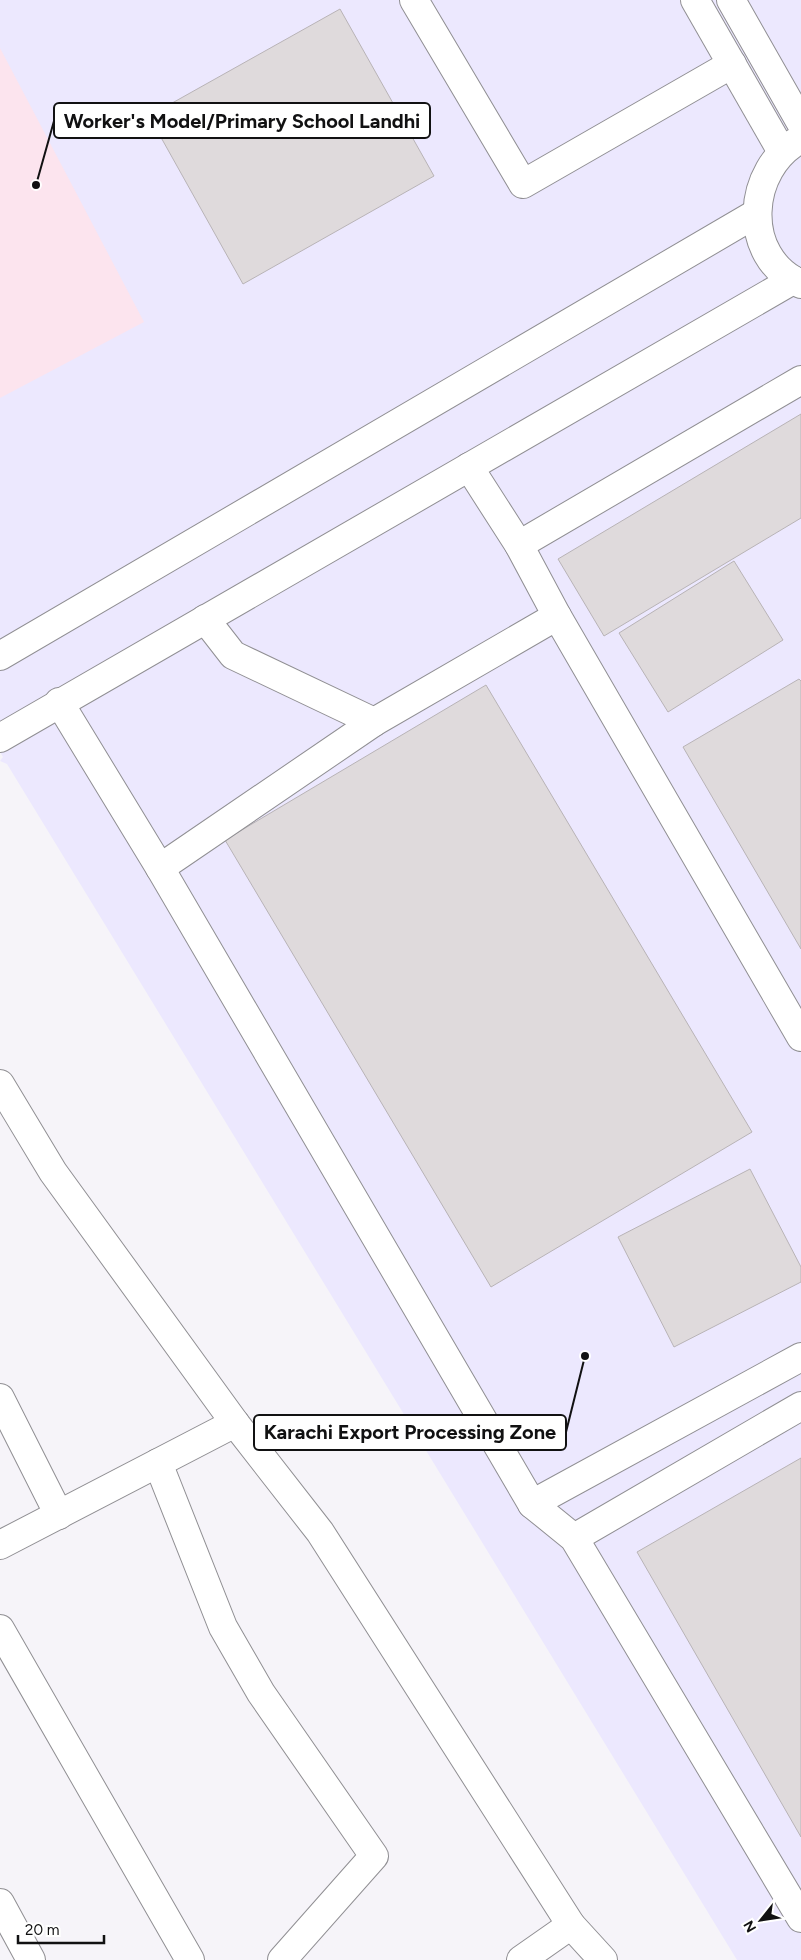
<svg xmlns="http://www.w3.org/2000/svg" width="801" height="1960" font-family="Figtree,sans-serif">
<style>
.industrial{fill:#ece8fe}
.education{fill:#fce4ee}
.building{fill:#dfdadc;stroke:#b8b3b6}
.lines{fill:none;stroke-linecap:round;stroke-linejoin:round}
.minor-casing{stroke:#908f93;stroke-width:30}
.minor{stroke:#fff;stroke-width:28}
.leader{fill:none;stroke:#111112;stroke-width:2}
.callout-dot{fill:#111112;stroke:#fff;stroke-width:2}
.callout{fill:#fff;stroke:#111112;stroke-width:2}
.callout-label{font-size:20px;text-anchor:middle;font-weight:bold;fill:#111112}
</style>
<rect width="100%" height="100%" fill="#f6f4f9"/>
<path class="industrial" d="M0,0h801v1960h-64l-730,-1196 -7,-3 3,-4 -3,-5z"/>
<path class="education" d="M0,48l144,274 -144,76z"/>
<g class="building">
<path d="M340,9l94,167 -191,108 -94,-168z"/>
<path d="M801,414v104l-197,118 -46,-77z"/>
<path d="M734,561l49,79 -115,72 -49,-79z"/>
<path d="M799,679l2,2v268l-118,-202z"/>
<path d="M486,685l266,447 -261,155 -266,-447z"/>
<path d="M750,1169l51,98v15l-127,65 -56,-110z"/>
<path d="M801,1458v379l-164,-285z"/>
</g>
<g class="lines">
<g class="minor-casing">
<g id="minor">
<path d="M414,0l109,184 209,-120"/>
<path d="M695,0l87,152"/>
<path d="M731,0l70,123"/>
<path d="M801,139c-55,29 -61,118 0,145"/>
<path d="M469,467l50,78 38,71 244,421"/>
<path d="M519,545l282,-165"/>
<path d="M205,619l28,36 141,67"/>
<path d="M0,656l757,-443"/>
<path d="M59,702l101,166 372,636 42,34 227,380"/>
<path d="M0,738l793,-458"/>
<path d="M160,868l214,-146 183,-106"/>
<path d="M0,1084l53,88 182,251 85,109 251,393 -50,35"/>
<path d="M0,1398l59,117"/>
<path d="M158,1463l65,164 38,66 113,163 -92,104"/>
<path d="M532,1504l269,-147"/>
<path d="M574,1538l227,-132"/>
<path d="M0,1545l235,-122"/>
<path d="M0,1629l190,331"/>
<path d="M0,1903l31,57"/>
<path d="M571,1925l32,35"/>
</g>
</g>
<use href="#minor" class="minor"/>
</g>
<path class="leader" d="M36 185L54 121M585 1356L566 1432"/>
<g class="callout-dot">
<circle cx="36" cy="185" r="5"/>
<circle cx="585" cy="1356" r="5"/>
</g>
<g class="callout">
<rect x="54" y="103" width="376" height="35" rx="5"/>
<rect x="254" y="1415" width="312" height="35" rx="5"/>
</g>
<g class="callout-label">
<text x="242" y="128">Worker's Model/Primary School Landhi</text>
<text x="410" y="1439">Karachi Export Processing Zone</text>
</g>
<g transform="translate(761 1920) rotate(240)" stroke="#ffffff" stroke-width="4" paint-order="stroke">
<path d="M0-4L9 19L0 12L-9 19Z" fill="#111112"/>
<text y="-8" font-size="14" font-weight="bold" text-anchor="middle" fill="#111112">N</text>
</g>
<path d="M18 1935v8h86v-8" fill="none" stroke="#111112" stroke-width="2.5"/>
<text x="25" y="1935" font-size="15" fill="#111112" stroke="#ffffff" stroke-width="4" paint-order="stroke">20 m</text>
</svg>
